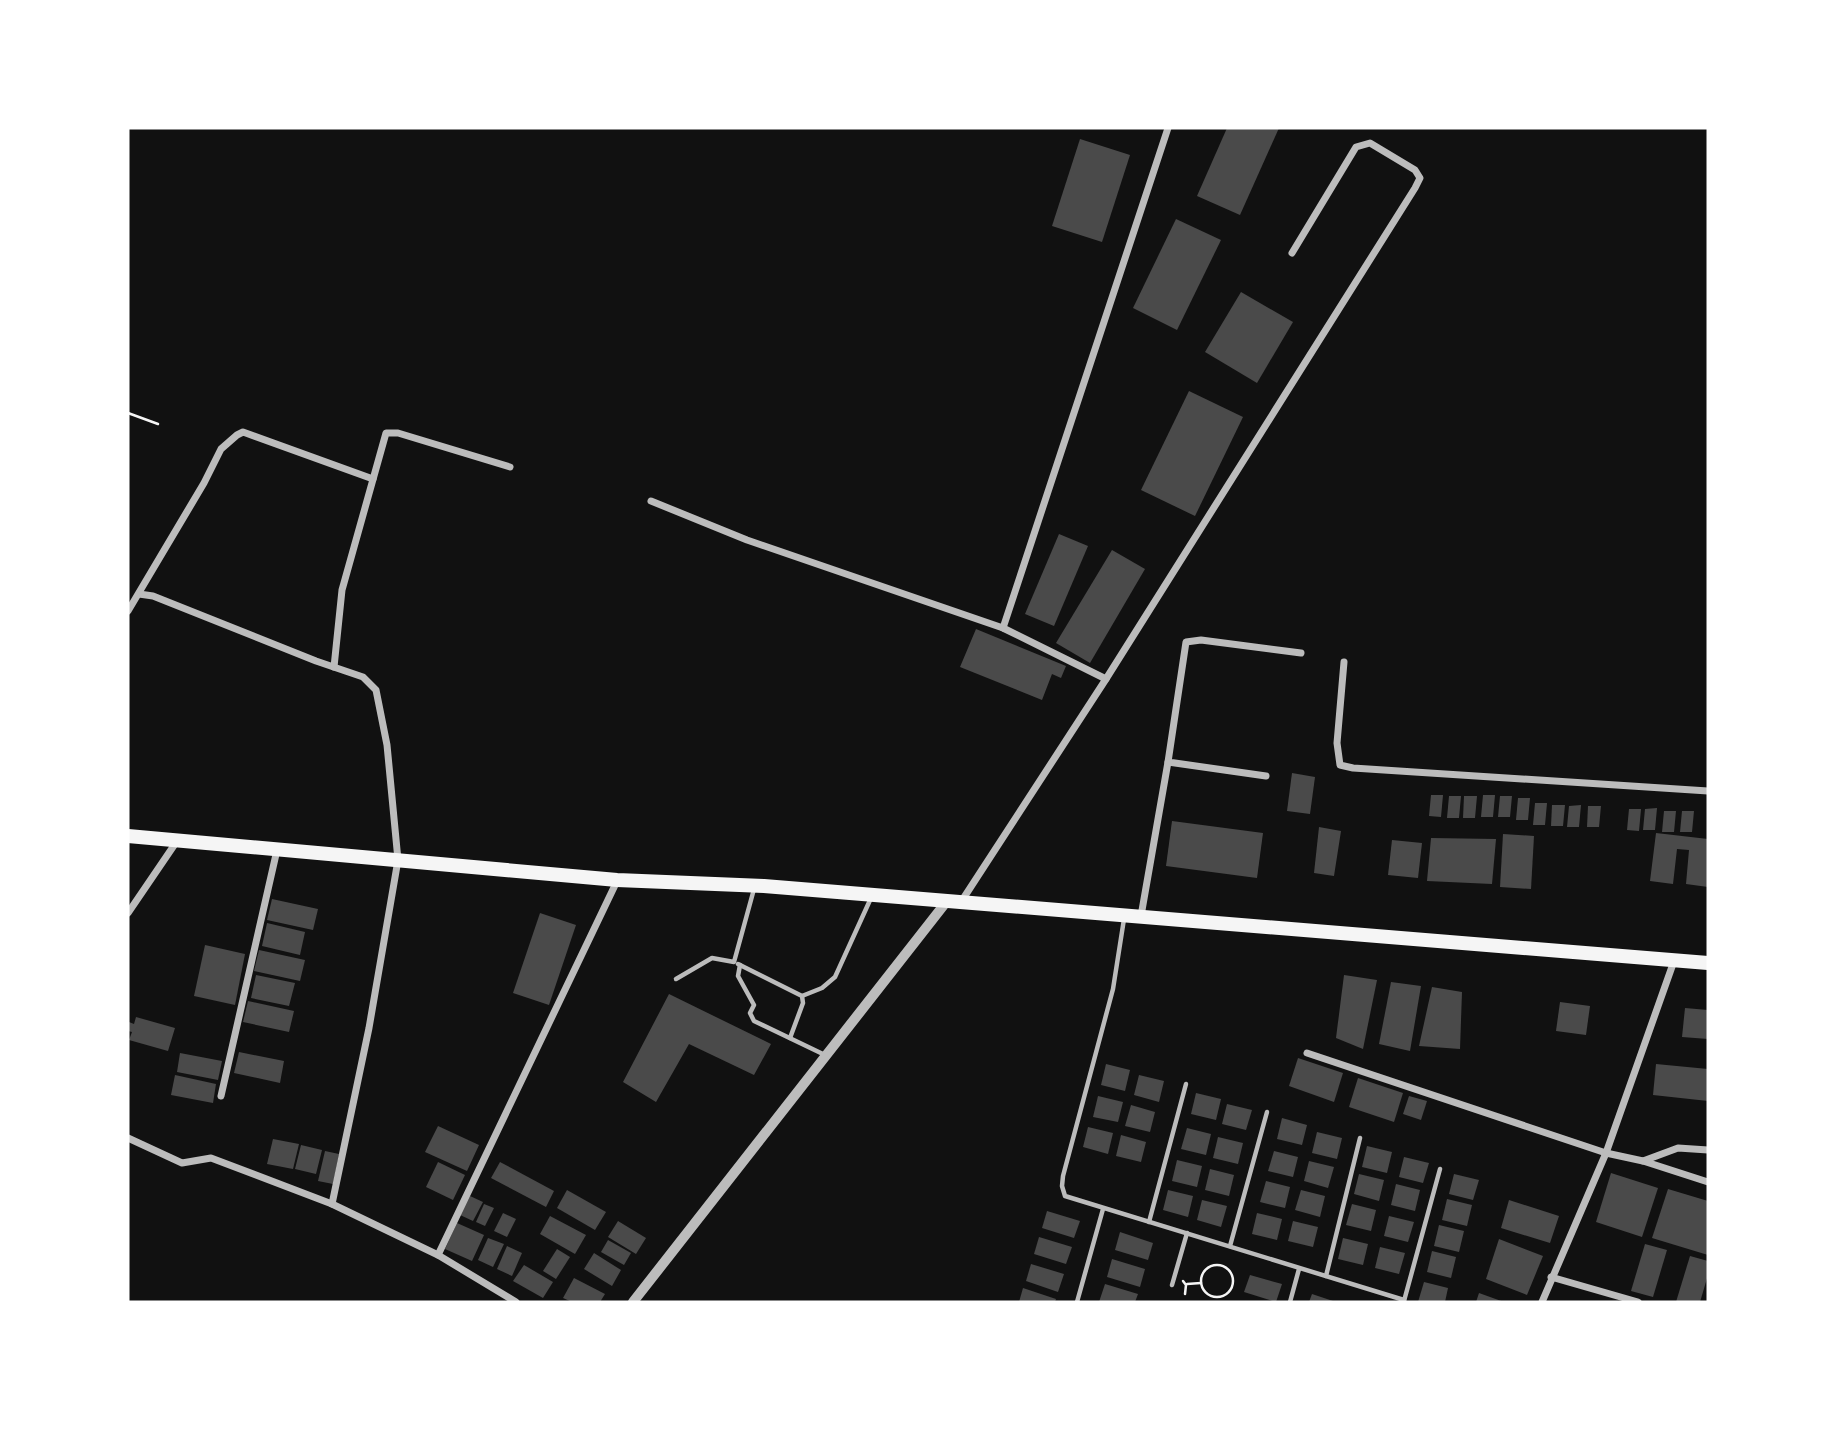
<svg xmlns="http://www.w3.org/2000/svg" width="1836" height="1430" font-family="Georgia,serif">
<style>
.building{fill:#4a4a4a}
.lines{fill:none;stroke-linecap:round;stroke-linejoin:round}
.path{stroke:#f5f5f5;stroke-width:2.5}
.service{stroke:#bcbcbc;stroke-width:4.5}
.minor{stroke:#bcbcbc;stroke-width:7}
.tertiary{stroke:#bcbcbc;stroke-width:10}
.trunk{stroke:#f5f5f5;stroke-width:14}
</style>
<rect width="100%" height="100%" fill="#111"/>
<g class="building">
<path d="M1227,128h52l-39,87 -43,-19z"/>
<path d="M1080,139l50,16 -28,87 -50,-16z"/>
<path d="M1176,219l45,21 -44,90 -44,-22z"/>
<path d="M1241,292l52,30 -36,61 -52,-31z"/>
<path d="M1189,391l54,26 -48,99 -54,-26z"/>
<path d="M1059,534l29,12 -34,80 -29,-12z"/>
<path d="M1112,550l33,19 -55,94 -34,-20z"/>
<path d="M976,629l90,37 -5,12 -9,-4 -10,26 -82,-33z"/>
<path d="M1292,773l23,4 -5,37 -23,-3z"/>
<path d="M1431,795h12l-2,22 -12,-1z"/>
<path d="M1483,795h12l-2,22h-12z"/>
<path d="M1449,796h12l-2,22h-12z"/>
<path d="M1464,796h13l-2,22h-12z"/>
<path d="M1500,796h12l-2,21h-12z"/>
<path d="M1518,798h12l-2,22h-12z"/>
<path d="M1535,803h12l-2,22h-12z"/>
<path d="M1552,805h13l-2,21h-12z"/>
<path d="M1581,805l-2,22h-12l2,-21z"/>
<path d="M1588,806h13l-2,21h-12z"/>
<path d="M1657,808l-2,22h-12l2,-21z"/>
<path d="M1629,809h12l-2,22 -12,-1z"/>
<path d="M1664,811h12l-2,21h-12z"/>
<path d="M1682,811h12l-2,21h-12z"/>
<path d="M1172,821l91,12 -6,45 -91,-12z"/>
<path d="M1319,827l22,4 -7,45 -20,-3z"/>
<path d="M1656,833l52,6v48l-22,-3 3,-34 -12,-1 -4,35 -23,-3z"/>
<path d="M1503,834l31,2 -3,53 -31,-2z"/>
<path d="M1431,838l65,1 -4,45 -65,-3z"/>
<path d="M1392,840l30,3 -4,35 -30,-3z"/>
<path d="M272,899l46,10 -5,21 -46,-10z"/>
<path d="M540,913l36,12 -27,80 -36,-12z"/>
<path d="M267,923l38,9 -5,23 -38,-9z"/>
<path d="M205,945l40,9 -10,51 -41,-9z"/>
<path d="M259,950l46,10 -5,21 -46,-10z"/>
<path d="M256,975l39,8 -6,23 -38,-8z"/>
<path d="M1344,975l33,5 -14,69 -27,-11z"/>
<path d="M1391,982l30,4 -11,65 -31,-7z"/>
<path d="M1432,987l30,5 -2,57 -41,-3z"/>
<path d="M669,994l102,50 -17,31 -65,-31 -33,58 -33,-20z"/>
<path d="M248,1001l46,10 -5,21 -46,-10z"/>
<path d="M1560,1002l30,4 -4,29 -30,-4z"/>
<path d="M1685,1008l23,2v29l-26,-2z"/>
<path d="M136,1017l39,11 -7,23 -39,-11 3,-8 -4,-1v-4l1,-5 5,2z"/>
<path d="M239,1052l45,9 -4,22 -46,-10z"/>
<path d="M180,1053l42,8 -4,19 -41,-8z"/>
<path d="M1298,1058l45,15 -9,29 -45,-16z"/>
<path d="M1106,1064l24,6 -5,21 -24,-6z"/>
<path d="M1656,1064l52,5v32l-55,-6z"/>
<path d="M175,1075l41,9 -3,19 -42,-8z"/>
<path d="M1139,1075l25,6 -5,21 -25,-7z"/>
<path d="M1358,1078l45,15 -9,29 -45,-15z"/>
<path d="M1196,1093l25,6 -5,21 -25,-6z"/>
<path d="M1098,1096l25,6 -5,20 -25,-5z"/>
<path d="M1409,1096l18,5 -6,19 -18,-6z"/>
<path d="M1227,1104l25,6 -6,20 -24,-6z"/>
<path d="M1131,1105l24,7 -5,20 -25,-6z"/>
<path d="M1282,1118l25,7 -5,20 -25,-6z"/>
<path d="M438,1126l41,19 -12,26 -42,-19z"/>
<path d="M1088,1127l25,6 -5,21 -25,-7z"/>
<path d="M1187,1128l24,6 -5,21 -25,-6z"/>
<path d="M1317,1132l25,6 -5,21 -25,-6z"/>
<path d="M1121,1135l25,7 -5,20 -25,-6z"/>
<path d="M1218,1137l25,6 -5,21 -25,-6z"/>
<path d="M273,1139l26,5 -6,25 -26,-5z"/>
<path d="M301,1145l21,5 -6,24 -21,-5z"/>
<path d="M1367,1146l25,6 -5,21 -25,-6z"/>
<path d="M325,1151l14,3 -6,30 -15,-3z"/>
<path d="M1274,1151l24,6 -5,20 -25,-6z"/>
<path d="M1404,1157l25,6 -6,20 -24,-6z"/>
<path d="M1177,1160l25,6 -5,21 -25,-6z"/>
<path d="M1309,1161l25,6 -6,21 -24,-7z"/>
<path d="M438,1162l27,13 -12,25 -27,-13z"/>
<path d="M500,1162l54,29 -8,16 -55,-29z"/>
<path d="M1210,1169l24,6 -5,21 -24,-6z"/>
<path d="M1611,1173l47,15 -16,49 -46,-15z"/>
<path d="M1359,1174l25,6 -5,21 -25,-7z"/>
<path d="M1454,1174l25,6 -6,20 -24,-6z"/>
<path d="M1266,1181l24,6 -5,21 -25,-6z"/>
<path d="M1396,1184l24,6 -5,21 -24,-6z"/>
<path d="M1668,1189l40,12v54l-56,-17z"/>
<path d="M567,1190l39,22 -11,18 -38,-22z"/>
<path d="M1168,1190l25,6 -5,21 -25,-7z"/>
<path d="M1301,1190l24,6 -5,21 -25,-7z"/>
<path d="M470,1196l13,6 -10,19 -13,-6z"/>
<path d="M1447,1199l25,6 -5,21 -25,-6z"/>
<path d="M1202,1200l25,6 -6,21 -24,-7z"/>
<path d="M1509,1200l50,16 -9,27 -49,-15z"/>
<path d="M484,1204l10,4 -9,18 -9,-4z"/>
<path d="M1352,1204l24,6 -5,21 -25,-6z"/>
<path d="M1047,1211l33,10 -6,17 -32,-10z"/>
<path d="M503,1213l13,6 -9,18 -13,-6z"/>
<path d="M1257,1213l25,6 -5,21 -25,-6z"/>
<path d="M550,1216l36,19 -11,19 -35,-20z"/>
<path d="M1389,1216l25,6 -6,20 -24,-6z"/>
<path d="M618,1221l28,17 -10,16 -28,-17z"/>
<path d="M1293,1221l25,6 -5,20 -25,-6z"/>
<path d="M457,1223l27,12 -12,26 -27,-12z"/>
<path d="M1439,1225l25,6 -5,21 -25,-6z"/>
<path d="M1120,1232l33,11 -5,17 -33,-10z"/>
<path d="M1039,1237l33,10 -6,17 -32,-10z"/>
<path d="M488,1238l16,6 -11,23 -15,-7z"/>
<path d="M1343,1238l25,6 -5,21 -25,-6z"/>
<path d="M1499,1239l44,17 -16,39 -41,-16z"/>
<path d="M608,1240l23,13 -7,12 -23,-13z"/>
<path d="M1645,1244l22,6 -14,47 -22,-6z"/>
<path d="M507,1246l15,7 -10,23 -15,-7z"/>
<path d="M1380,1247l25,6 -6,21 -24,-6z"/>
<path d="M557,1249l13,8 -14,22 -13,-8z"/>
<path d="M1432,1251l24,6 -5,21 -24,-6z"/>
<path d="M594,1253l27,17 -9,16 -28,-17z"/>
<path d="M1690,1256l18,5v14l-8,27h-24z"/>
<path d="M1112,1259l33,10 -5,18 -33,-10z"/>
<path d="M1031,1264l33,10 -6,18 -32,-11z"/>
<path d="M524,1265l29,17 -10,16 -30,-17z"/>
<path d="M1250,1275l32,9 -6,18 -32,-10z"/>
<path d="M574,1278l31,16 -5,8h-28l-9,-4z"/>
<path d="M1424,1282l24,6 -3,14h-27z"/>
<path d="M1105,1284l33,10 -3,8h-36z"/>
<path d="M1023,1288l33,11 -1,3h-36z"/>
<path d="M1479,1293l25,9h-28z"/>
<path d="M1312,1294l24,8h-27z"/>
</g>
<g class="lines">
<g class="path">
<path d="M128,413l30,11"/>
<circle cx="1217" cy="1281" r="16"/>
<path d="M1183,1281l3,4 -1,9"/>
<path d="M1187,1284l14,-1"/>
</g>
<g class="service">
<path d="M1124,919l-11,70 -50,187 -1,10 3,10 339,104"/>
<path d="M738,964l64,32 1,7 -13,35"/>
<path d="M740,965l-2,11 16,29 -4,8 4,8 71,34"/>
<path d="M676,979l36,-21 22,4 20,-73"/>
<path d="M802,996l20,-8 13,-11 36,-79"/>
<path d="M1149,1222l37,-138"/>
<path d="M1230,1246l37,-134"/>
<path d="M1326,1276l34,-138"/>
<path d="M1172,1285l15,-52"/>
<path d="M1404,1301l36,-132"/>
<path d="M1077,1302l26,-93"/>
<path d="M1290,1302l9,-33"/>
</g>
<g class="minor">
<path d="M651,501l96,39 256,88 103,51"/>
<path d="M139,594l14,2 163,65 47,16 13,13 11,55 11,115 -29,168 -37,176"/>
<path d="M128,611l76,-128 17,-34 16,-14 6,-3 130,47"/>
<path d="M1003,628l165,-500"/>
<path d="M1344,662l-7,81 3,22 13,3 355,23"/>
<path d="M334,667l8,-77 44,-157h12l112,34"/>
<path d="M1266,776l-98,-14 18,-120 15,-2 100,13"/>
<path d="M961,902l145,-223 309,-491 5,-10 -5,-8 -45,-27 -14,4 -64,106"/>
<path d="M128,913l49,-72"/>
<path d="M1141,916l27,-154"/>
<path d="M1307,1053l299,100 37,8 65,21"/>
<path d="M221,1096l56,-246"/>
<path d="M128,1138l54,25 29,-5 121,46 106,51 78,47"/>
<path d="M1643,1161l35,-13 30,2"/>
<path d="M438,1255l179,-374"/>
<path d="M1551,1277l87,25"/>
<path d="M1542,1302l64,-149 68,-192"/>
</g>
<path class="tertiary" d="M633,1302l314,-401"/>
<path class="trunk" d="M128,836l489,44 147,6 944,77"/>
</g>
<rect width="1836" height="1430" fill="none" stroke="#ffffff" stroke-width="259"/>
</svg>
